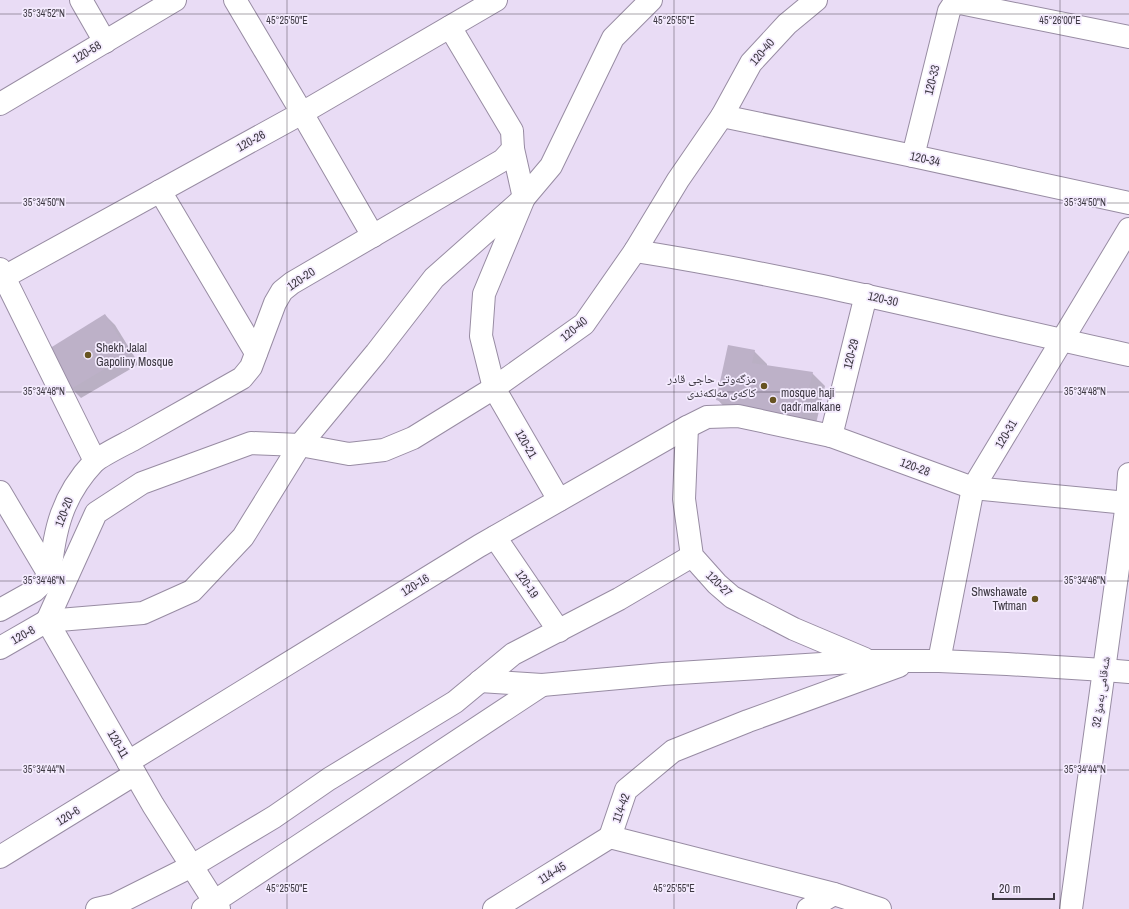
<svg xmlns="http://www.w3.org/2000/svg" width="1129" height="909" font-family="'Archivo Narrow','Noto Naskh Arabic',sans-serif">
<style>
.shadow{fill:#0003}
.building{fill:#bdb1c8}
.lines{fill:none;stroke-linecap:round;stroke-linejoin:round}
.minor-casing{stroke:#988ca3;stroke-width:24}
.minor{stroke:#fff;stroke-width:22}
.ticks{fill:none;stroke:#3d3842;stroke-width:1;stroke-opacity:0.45}
.poi-dot{fill:#675321;stroke:#f4ebfe;stroke-width:1.5}
.labels{text-anchor:middle;stroke-width:3.5;stroke-linejoin:round;paint-order:stroke}
.street-label{font-size:12px;fill:#3d3842;stroke:#f4ebfe}
.poi-label{font-size:12px;fill:#3d3842;stroke:#f4ebfe;text-anchor:start}
.ticks-label{font-size:10px;text-anchor:middle;fill:#3d3842;stroke:#f4ebfe;stroke-width:3.5;stroke-linejoin:round;paint-order:stroke}
</style>
<rect width="100%" height="100%" fill="#e9dcf5"/>
<g class="shadow">
<path d="M105,315l10,10 24,39 -58,34 -10,-10z"/>
<path d="M754,351l13,13v2l45,7 13,13 -12,50 -83,-23 -13,-14z"/>
</g>
<g class="building">
<path d="M105,314l25,40 -59,35 -24,-39z"/>
<path d="M728,345l27,5 -3,13 61,9 -13,51 -84,-23z"/>
</g>
<g class="lines">
<g class="minor-casing">
<g id="minor">
<path d="M81,0l24,42"/>
<path d="M235,0l67,113 71,123"/>
<path d="M0,104l175,-104"/>
<path d="M722,116l191,40 216,47"/>
<path d="M513,149l11,49 -40,96 -3,42 13,52 65,112"/>
<path d="M913,156l36,-145 4,-6 7,-2 169,34"/>
<path d="M160,191l96,162"/>
<path d="M635,251c166,26 329,68 494,104"/>
<path d="M0,269l95,192"/>
<path d="M4,277l298,-164 194,-113"/>
<path d="M687,427l-3,72 8,57 25,28 15,13 62,32 71,30"/>
<path d="M831,436l35,-141"/>
<path d="M0,492l50,84"/>
<path d="M495,537l64,94"/>
<path d="M0,610l34,-19 16,-15c4,-46 12,-80 44,-114 8,-7 29,-17 40,-23 36,-20 72,-41 108,-61l9,-11 24,-64 7,-12 10,-8 211,-123 10,-11 -1,-18 -62,-104"/>
<path d="M47,621l49,-108 46,-30 109,-40 49,2 49,9 35,-4 29,-12 81,-50 90,-64 51,-73 43,-71 44,-64 29,-53 36,-39 29,-24"/>
<path d="M47,621l106,184 66,104"/>
<path d="M0,648l47,-27 96,-8 49,-22 51,-54 57,-92 76,-92 58,-75 90,-80 27,-32 62,-128 38,-38"/>
<path d="M939,661l34,-173 156,-259"/>
<path d="M480,681l62,4 121,-11 206,-13h70l68,3 97,6 25,2"/>
<path d="M128,762l351,-216 208,-119 20,-10 31,-1 93,20 142,52 154,15"/>
<path d="M0,857l135,-83"/>
<path d="M97,909l17,-4 78,-39 82,-49 55,-38 126,-77 58,-48 106,-55 73,-43"/>
<path d="M203,909l339,-224"/>
<path d="M494,909l116,-72"/>
<path d="M808,909l26,-15"/>
<path d="M880,909l-46,-15 -224,-57 16,-47 47,-39 75,-30 151,-55"/>
<path d="M1071,909l56,-406 2,-29"/>
</g>
</g>
<use href="#minor" class="minor"/>
</g>
<path class="ticks" d="M287,0v909M674,0v909M1060,0v909M0,14h1129M0,203h1129M0,392h1129M0,581h1129M0,770h1129"/>
<g class="poi-dot">
<circle cx="88" cy="355" r="4"/>
<circle cx="764" cy="386" r="4"/>
<circle cx="773" cy="400" r="4"/>
<circle cx="1035" cy="599" r="4"/>
</g>
<g class="labels">
<g class="street-label">
<text transform="translate(87 52) rotate(-31)" y="4">120-58</text>
<text transform="translate(762 52) rotate(-50)" y="4">120-40</text>
<text transform="translate(932 80) rotate(-76)" y="4">120-33</text>
<text transform="translate(251 141) rotate(-29)" y="4">120-26</text>
<text transform="translate(925 159) rotate(12)" y="4">120-34</text>
<text transform="translate(301 279) rotate(-34)" y="4">120-20</text>
<text transform="translate(883 299) rotate(13)" y="4">120-30</text>
<text transform="translate(574 329) rotate(-40)" y="4">120-40</text>
<text transform="translate(851 354) rotate(-76)" y="4">120-29</text>
<text transform="translate(1006 434) rotate(-59)" y="4">120-31</text>
<text transform="translate(526 444) rotate(60)" y="4">120-21</text>
<text transform="translate(915 467) rotate(20)" y="4">120-28</text>
<text transform="translate(64 512) rotate(-69)" y="4">120-20</text>
<text transform="translate(527 584) rotate(56)" y="4">120-19</text>
<text transform="translate(719 584) rotate(44)" y="4">120-27</text>
<text transform="translate(415 585) rotate(-32)" y="4">120-16</text>
<text transform="translate(23 635) rotate(-30)" y="4">120-8</text>
<text transform="translate(1101 692) rotate(-82)" y="4">شەقامی بەمۆ 32</text>
<text transform="translate(118 744) rotate(60)" y="4">120-11</text>
<text transform="translate(621 808) rotate(-70)" y="4">114-42</text>
<text transform="translate(68 816) rotate(-32)" y="4">120-6</text>
<text transform="translate(552 873) rotate(-32)" y="4">114-45</text>
</g>
<g class="poi-label">
<text x="96" y="352">Shekh Jalal<tspan x="96" dy="14">Gapoliny Mosque</tspan></text>
<text x="756" y="383" text-anchor="end">مزگەوتی حاجی قادر<tspan x="756" dy="14">کاکەی مەلکەندی</tspan></text>
<text x="781" y="397">mosque haji<tspan x="781" dy="14">qadr malkane</tspan></text>
<text x="1027" y="596" text-anchor="end">Shwshawate<tspan x="1027" dy="14">Twtman</tspan></text>
</g>
</g>
<g class="ticks-label">
<text x="44" y="17">35°34'52"N</text>
<text x="287" y="24">45°25'50"E</text>
<text x="674" y="24">45°25'55"E</text>
<text x="1060" y="24">45°26'00"E</text>
<text x="44" y="206">35°34'50"N</text>
<text x="1085" y="206">35°34'50"N</text>
<text x="44" y="395">35°34'48"N</text>
<text x="1085" y="395">35°34'48"N</text>
<text x="44" y="584">35°34'46"N</text>
<text x="1085" y="584">35°34'46"N</text>
<text x="44" y="773">35°34'44"N</text>
<text x="1085" y="773">35°34'44"N</text>
<text x="287" y="892">45°25'50"E</text>
<text x="674" y="892">45°25'55"E</text>
</g>
<path d="M993 893v6h61v-6" fill="none" stroke="#3d3842" stroke-width="2"/>
<text x="999" y="893" font-size="12" fill="#3d3842" stroke="#f4ebfe" stroke-width="3" paint-order="stroke">20 m</text>
</svg>
